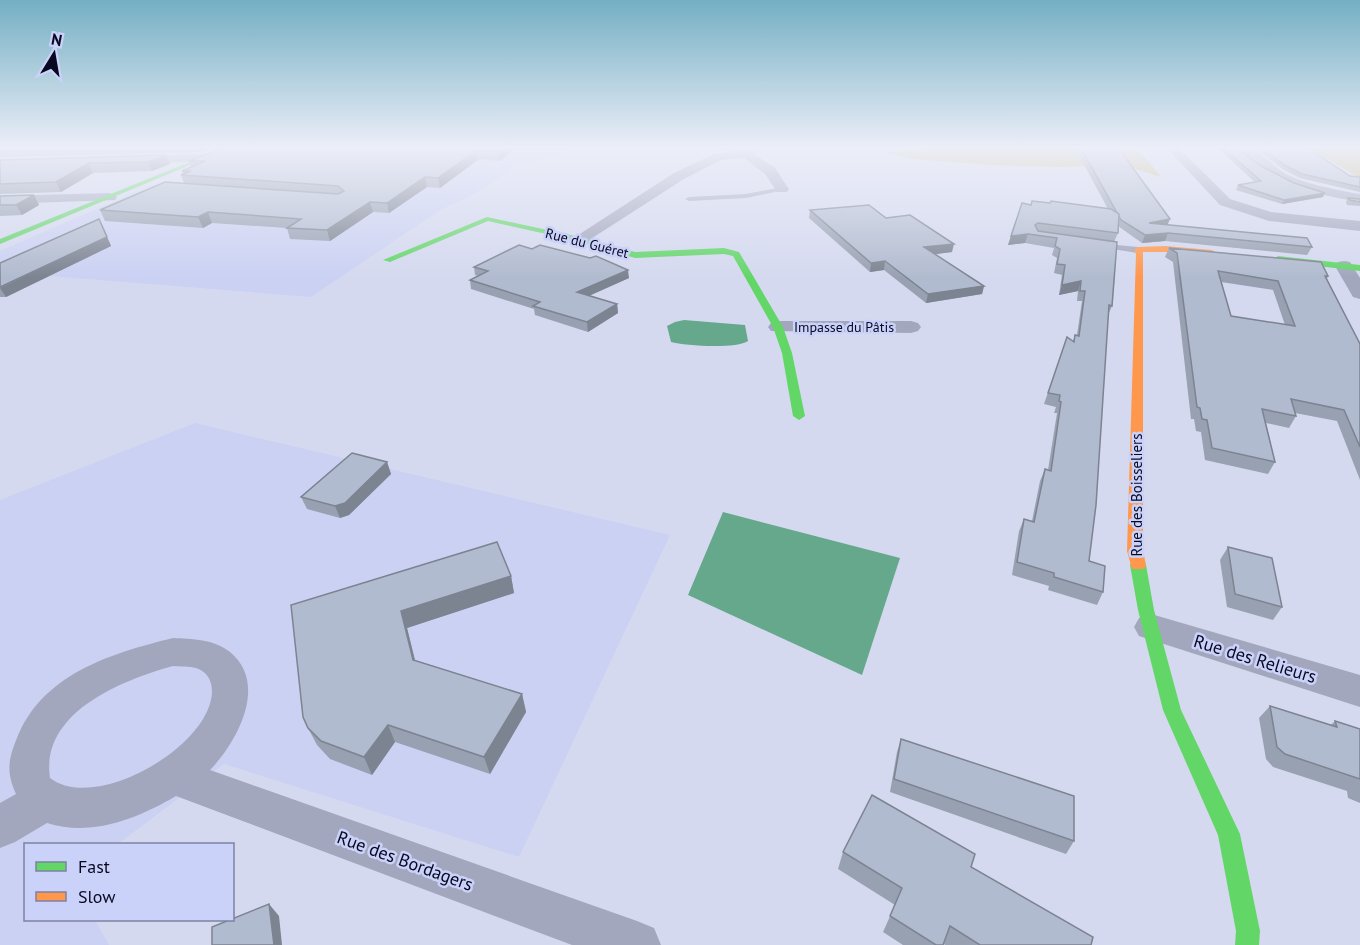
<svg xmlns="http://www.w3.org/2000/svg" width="1360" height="945" font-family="'PT Sans',sans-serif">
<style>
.built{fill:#cbd1f3}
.green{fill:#c9bc79}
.water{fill:#66a88c}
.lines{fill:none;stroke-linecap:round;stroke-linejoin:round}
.lane{fill:#a3a7bd;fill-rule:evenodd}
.street{fill:#a3a7bd;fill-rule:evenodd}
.fast{fill:#63d668;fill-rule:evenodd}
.slow{fill:#ff974d;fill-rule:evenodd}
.wall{fill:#98a1b2;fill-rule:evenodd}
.shaded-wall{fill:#7c8391}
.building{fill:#b1bbcf;stroke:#7c8391;stroke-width:1.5;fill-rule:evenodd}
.labels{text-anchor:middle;stroke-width:5;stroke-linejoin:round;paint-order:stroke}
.far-street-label{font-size:14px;fill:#080920;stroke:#cad2fa}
.street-label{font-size:15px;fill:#080920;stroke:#cad2fa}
.near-street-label{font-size:18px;fill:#080920;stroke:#cad2fa}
</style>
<rect width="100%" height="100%" fill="#d5d9ef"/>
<g class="built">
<path d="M0,146h584l-65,19 -50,32 -29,13 -129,87 -311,-25v-21l152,-66 195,11 -124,-43 -223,5z"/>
<path d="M195,423l475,112 -151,322 -295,-93 -106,80h-92v76h69l14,25h-109v-445z"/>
</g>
<g class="green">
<path d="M947,146h118l75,5 21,26 -38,-12 -64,2 -67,-2 -79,-6 -27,-6z"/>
<path d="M1305,146h48l7,3v29z"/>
</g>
<g class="water">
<path d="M684,320l61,5 3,16c-11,8 -63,5 -77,1l-4,-16 8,-4z"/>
<path d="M723,512l177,46 -38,117 -174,-80z"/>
</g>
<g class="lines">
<g class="lane">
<path d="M710,146h18l21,8 -3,2z"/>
<path d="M782,187l2,3 -38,8 -57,3 -4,-2 4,-2 57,-3z"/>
<path d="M1096,243l42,4 4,3 -4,3 -39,-6h-3z"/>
</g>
<g class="street">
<path d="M750,146h13l-9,8 21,14 14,21 -2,3h-10l-12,-18 -21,-16 -23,2 -37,19 -98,63 -6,2 -8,-5 102,-66 40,-19 29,-3z"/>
<path d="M1165,146h12l53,53 41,13 89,9v10l-91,-10 -49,-16z"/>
<path d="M1236,146c19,-2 32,16 47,26 16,11 58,19 77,22v8c-45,-7 -93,-19 -124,-56z"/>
<path d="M202,154l4,1 2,3 -2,3 -75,3 -6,-4 6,-4z"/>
<path d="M110,193l7,4 -2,3 -115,4v-8z"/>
<path d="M1344,261l6,1 10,16v21l-7,-2 -18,-31 3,-4z"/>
<path d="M778,321h133l7,2 3,4 -3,4 -7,2 -140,-2 -3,-4 3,-4z"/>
<path d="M1151,614l209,61v32l-221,-71 -5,-9 5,-9z"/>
<path d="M173,638c19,1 41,1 57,14 39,32 7,90 -20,118l427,151 17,7 7,17h-89l-396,-149c-39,23 -85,41 -129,27l-32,19 -15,6v-45l16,-9c-11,-24 -7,-37 3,-61 28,-61 94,-80 154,-95zM173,666c7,1 16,0 23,2 12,4 16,13 16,24 -2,55 -117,121 -162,86 -10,-66 73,-98 123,-112z"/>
</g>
<g class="fast">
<path d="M229,146h7l-236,98v-5z"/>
<path d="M487,217l93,20 55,15 89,-4 15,4 44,75 9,26 13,63 -6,4 -6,-4 -11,-63 -9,-26 -40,-71 -9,-2 -89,4 -57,-17 -90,-20 -98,41 -7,-2z"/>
<path d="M1278,256l82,9v6l-85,-10 -1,-2z"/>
<path d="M1138,559l6,2 2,4 8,45 27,100 59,124 20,97 -1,14h-24l1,-14 -18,-96 -55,-125 -25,-100 -8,-45 2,-4z"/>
</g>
<path class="slow" d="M1165,246l47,4 4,3 -4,3 -47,-4h-22v299l3,14 -2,4h-12l-5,-18 9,-297 -2,-4 4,-3z"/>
</g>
<g class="wall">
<path d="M0,146h216l-15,6 -201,5z"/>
<path d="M228,146h288l-2,3 -14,12 -21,-2 -39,29 -13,-1 -38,26 -16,-1 -43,29 -40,-2 -3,-11 -75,-5 -9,5 -98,-7 -5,-11 84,-27 -3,-8 2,-1 -1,-3 9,-4 -2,-6z"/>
<path d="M1074,146h43l50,79 145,22 -5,8 -142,-14 -23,2 -24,-17v7l-4,9 -2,64 -4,9 -19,246 14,31 -6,13 -49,-15 1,-4 -37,-11 7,-44 5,-12 8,2 8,-40 5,-12 3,1 9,-57h-3l2,-6 -12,-3 23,-67 6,4 2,-6h2l5,-34h-5l1,-10 -19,4 3,-20 -8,-2 3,-15 -5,-3 2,-7 -29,-5 -17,2 3,-9 20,-31 19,-2 58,6z"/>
<path d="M1215,146h23l10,11 15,10 60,30 -41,7 -46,-14 2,-5 17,-3z"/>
<path d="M1248,146h57l45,30 10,1v15l-60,-14 -16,-8 -28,-21z"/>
<path d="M166,155l4,9 -18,7 -59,2 -32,19 -61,2v-34z"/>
<path d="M34,195l5,10 -17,10 -22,1v-20z"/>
<path d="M1348,198l12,1v7l-13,-1 -1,-3z"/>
<path d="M810,210l76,8 66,34 -18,2 50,32 -2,8 -56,9 -42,-33 -14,2 -61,-54z"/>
<path d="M99,219l12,27 -105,51h-6v-34z"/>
<path d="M1169,248l159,28 -1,3 33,65v136l-23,-59 -42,-8 1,3 -7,12 -23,-5 9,39 -7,12 -63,-14 -4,-28 -5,-1 -2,-12h-3l-18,-157 -8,-5zM1221,282l52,8 12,35 -54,-9z"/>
<path d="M474,267l155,11 -40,18 28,8 1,9 -30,19 -53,-17 -1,-6 -63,-20 -1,-9 8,-4 -3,-1z"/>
<path d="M387,462l4,12 -42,41 -9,3 -33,-9 -6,-12z"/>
<path d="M1228,547l54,60 -9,13 -46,-13 -7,-47z"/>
<path d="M511,576l3,17 -107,35 8,32 107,34 4,18 -36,62 -95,-32 -23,33 -42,-16 -13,-14 -9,-17 -17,-123z"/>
<path d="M1270,706l61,19 4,-4 25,8v74l-12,-5 -1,-7 -74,-24 -7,-8 -7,-41z"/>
<path d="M901,739l173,102 -8,13 -176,-62 7,-40z"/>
<path d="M843,852l128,15 120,78h-146l-1,-1 -1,1h-40l-20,-13 12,-27 -57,-36z"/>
</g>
<g class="shaded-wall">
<path d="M198,146h18l-15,6z"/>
<path d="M506,146h10l-2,3 -14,12 -2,-10z"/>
<path d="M477,150l2,9 -39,29 -2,-10z"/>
<path d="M166,155l4,9 -18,7 -4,-9z"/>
<path d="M89,163l4,10 -32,19 -5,-10z"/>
<path d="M425,177l2,10 -38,26 -2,-10z"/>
<path d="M1325,193l-2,4 -41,7 2,-4z"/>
<path d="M34,195l5,10 -17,10 -6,-10z"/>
<path d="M370,202l3,10 -43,29 -3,-11z"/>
<path d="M208,212l4,11 -9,5 -5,-11z"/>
<path d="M1170,219l-3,7 -18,-3z"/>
<path d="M1168,233l-3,8 -23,2 3,-8z"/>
<path d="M1028,234l-3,9 -17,2 3,-9z"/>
<path d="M107,237l4,9 -105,51 -6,-9z"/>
<path d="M954,244l-2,8 -30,4 2,-9z"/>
<path d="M885,261l-1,9 -14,2 1,-9z"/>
<path d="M628,270l1,8 -52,23v-9z"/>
<path d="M1081,281l-3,10 -19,4 3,-10z"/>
<path d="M984,286l-2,8 -56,9 2,-9z"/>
<path d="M617,304l1,9 -30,19 -1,-10z"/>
<path d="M387,462l4,12 -42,41 -9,3 -5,-12z"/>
<path d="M511,576l3,17 -107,35 12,49 -6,-17 -12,-49z"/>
<path d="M522,694l4,18 -36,62 -6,-17z"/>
<path d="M388,725l7,17 -23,33 -8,-18z"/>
<path d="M269,904l10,12 3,29h-8z"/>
</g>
<g class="building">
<path d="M0,146h89l-89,2z"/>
<path d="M228,146h278l-8,5 -21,-1 -39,28 -13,-1 -38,26 -17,-1 -43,28 -40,-2 14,-9 -93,-7 -10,5 -98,-7 65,-28 173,12 6,-3 -6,-5 -157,-11 10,-4h-9l23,-10h-16z"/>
<path d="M1080,146h37l53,73 -21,4 158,15 5,9 -144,-14 -23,2 -24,-15z"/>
<path d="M1221,146h17l10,11 15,10 31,16 31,10 -41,7 -46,-15 23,-4z"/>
<path d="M1259,146h46l45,30 10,1v10l-58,-13 -16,-8z"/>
<path d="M166,155l-18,7 -59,1 -33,19 -56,2v-24z"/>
<path d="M34,195l-18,10h-16v-9z"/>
<path d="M1348,198l12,1v3l-10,-2z"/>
<path d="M1032,201l18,2 1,-2 60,8 8,5 -1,19 -80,-10 -3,2 3,6 79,11 -5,64 -3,-1 -13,200 -7,56 16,5 -2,26 -49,-15v-4l-37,-11 7,-43 10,3 11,-53 6,2 10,-69 -2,-1 1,-6 -12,-2 19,-56 7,5 1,-7 4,1 6,-45h-5l1,-10 -19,4 3,-20 -8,-1 3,-15 -5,-3 2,-8 -29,-4 -17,2 11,-33 9,2z"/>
<path d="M869,205l17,13 24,-3 44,29 -30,3 60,39 -56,8 -43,-33 -14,2 -61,-53z"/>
<path d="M99,219l8,18 -107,50v-24z"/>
<path d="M519,245l13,4 8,-4 50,13 6,-2 32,14 -51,22 40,12 -30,18 -54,-16 7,-4 -70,-22 18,-9 -14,-4z"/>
<path d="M1169,248l152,14 7,14h-3l35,68v103l-16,-37 -53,-11 5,17 -34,-7 13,53 -63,-14 -5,-28 -5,-1 -2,-11 -3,-1 -20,-154zM1218,271l60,10 17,45 -64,-10z"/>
<path d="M352,453l35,9 -42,41 -10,3 -34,-9z"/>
<path d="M497,542l14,34 -110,35 12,49 109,34 -38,63 -96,-32 -24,32 -43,-16 -13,-13 -5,-11 -12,-112z"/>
<path d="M1228,547l44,11 10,49 -47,-13z"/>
<path d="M1270,706l67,21 -2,-6 25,8v50l-75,-25 -8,-7z"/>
<path d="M901,739l173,57v45l-180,-62z"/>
<path d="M872,795l103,59 -4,13 122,70 -2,8h-111l-30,-19 -7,19h-7l-46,-29 12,-28 -59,-36z"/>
<path d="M269,904l5,41h-62v-18z"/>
</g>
<linearGradient id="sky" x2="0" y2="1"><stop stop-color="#74afc3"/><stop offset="0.53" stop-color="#eceef8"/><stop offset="1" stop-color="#eceef8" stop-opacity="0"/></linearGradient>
<rect width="1360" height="278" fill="url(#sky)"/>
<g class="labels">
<g class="far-street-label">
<text transform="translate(587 243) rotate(14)" y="5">Rue du Guéret</text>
<text x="844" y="332">Impasse du Pâtis</text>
</g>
<g class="street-label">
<text transform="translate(1137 495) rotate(-90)" y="5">Rue des Boisseliers</text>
</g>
<g class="near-street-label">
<text transform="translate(1255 659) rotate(17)" y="6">Rue des Relieurs</text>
<text transform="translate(405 861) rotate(20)" y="6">Rue des Bordagers</text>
</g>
</g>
<rect x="24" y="843" width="210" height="78" fill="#cad2fa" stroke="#7c82a3" stroke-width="1.5"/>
<rect x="36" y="862" width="30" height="9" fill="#63d668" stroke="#7c82a3" stroke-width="1.5"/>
<text x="78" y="873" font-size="18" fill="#080920">Fast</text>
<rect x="36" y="892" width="30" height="9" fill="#ff974d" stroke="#7c82a3" stroke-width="1.5"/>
<text x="78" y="903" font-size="18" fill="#080920">Slow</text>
<g transform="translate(54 54) rotate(11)" stroke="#cad2fa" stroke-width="4.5" paint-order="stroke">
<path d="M0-4.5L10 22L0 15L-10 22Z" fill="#080920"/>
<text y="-9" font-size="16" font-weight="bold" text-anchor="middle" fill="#080920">N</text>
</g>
</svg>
